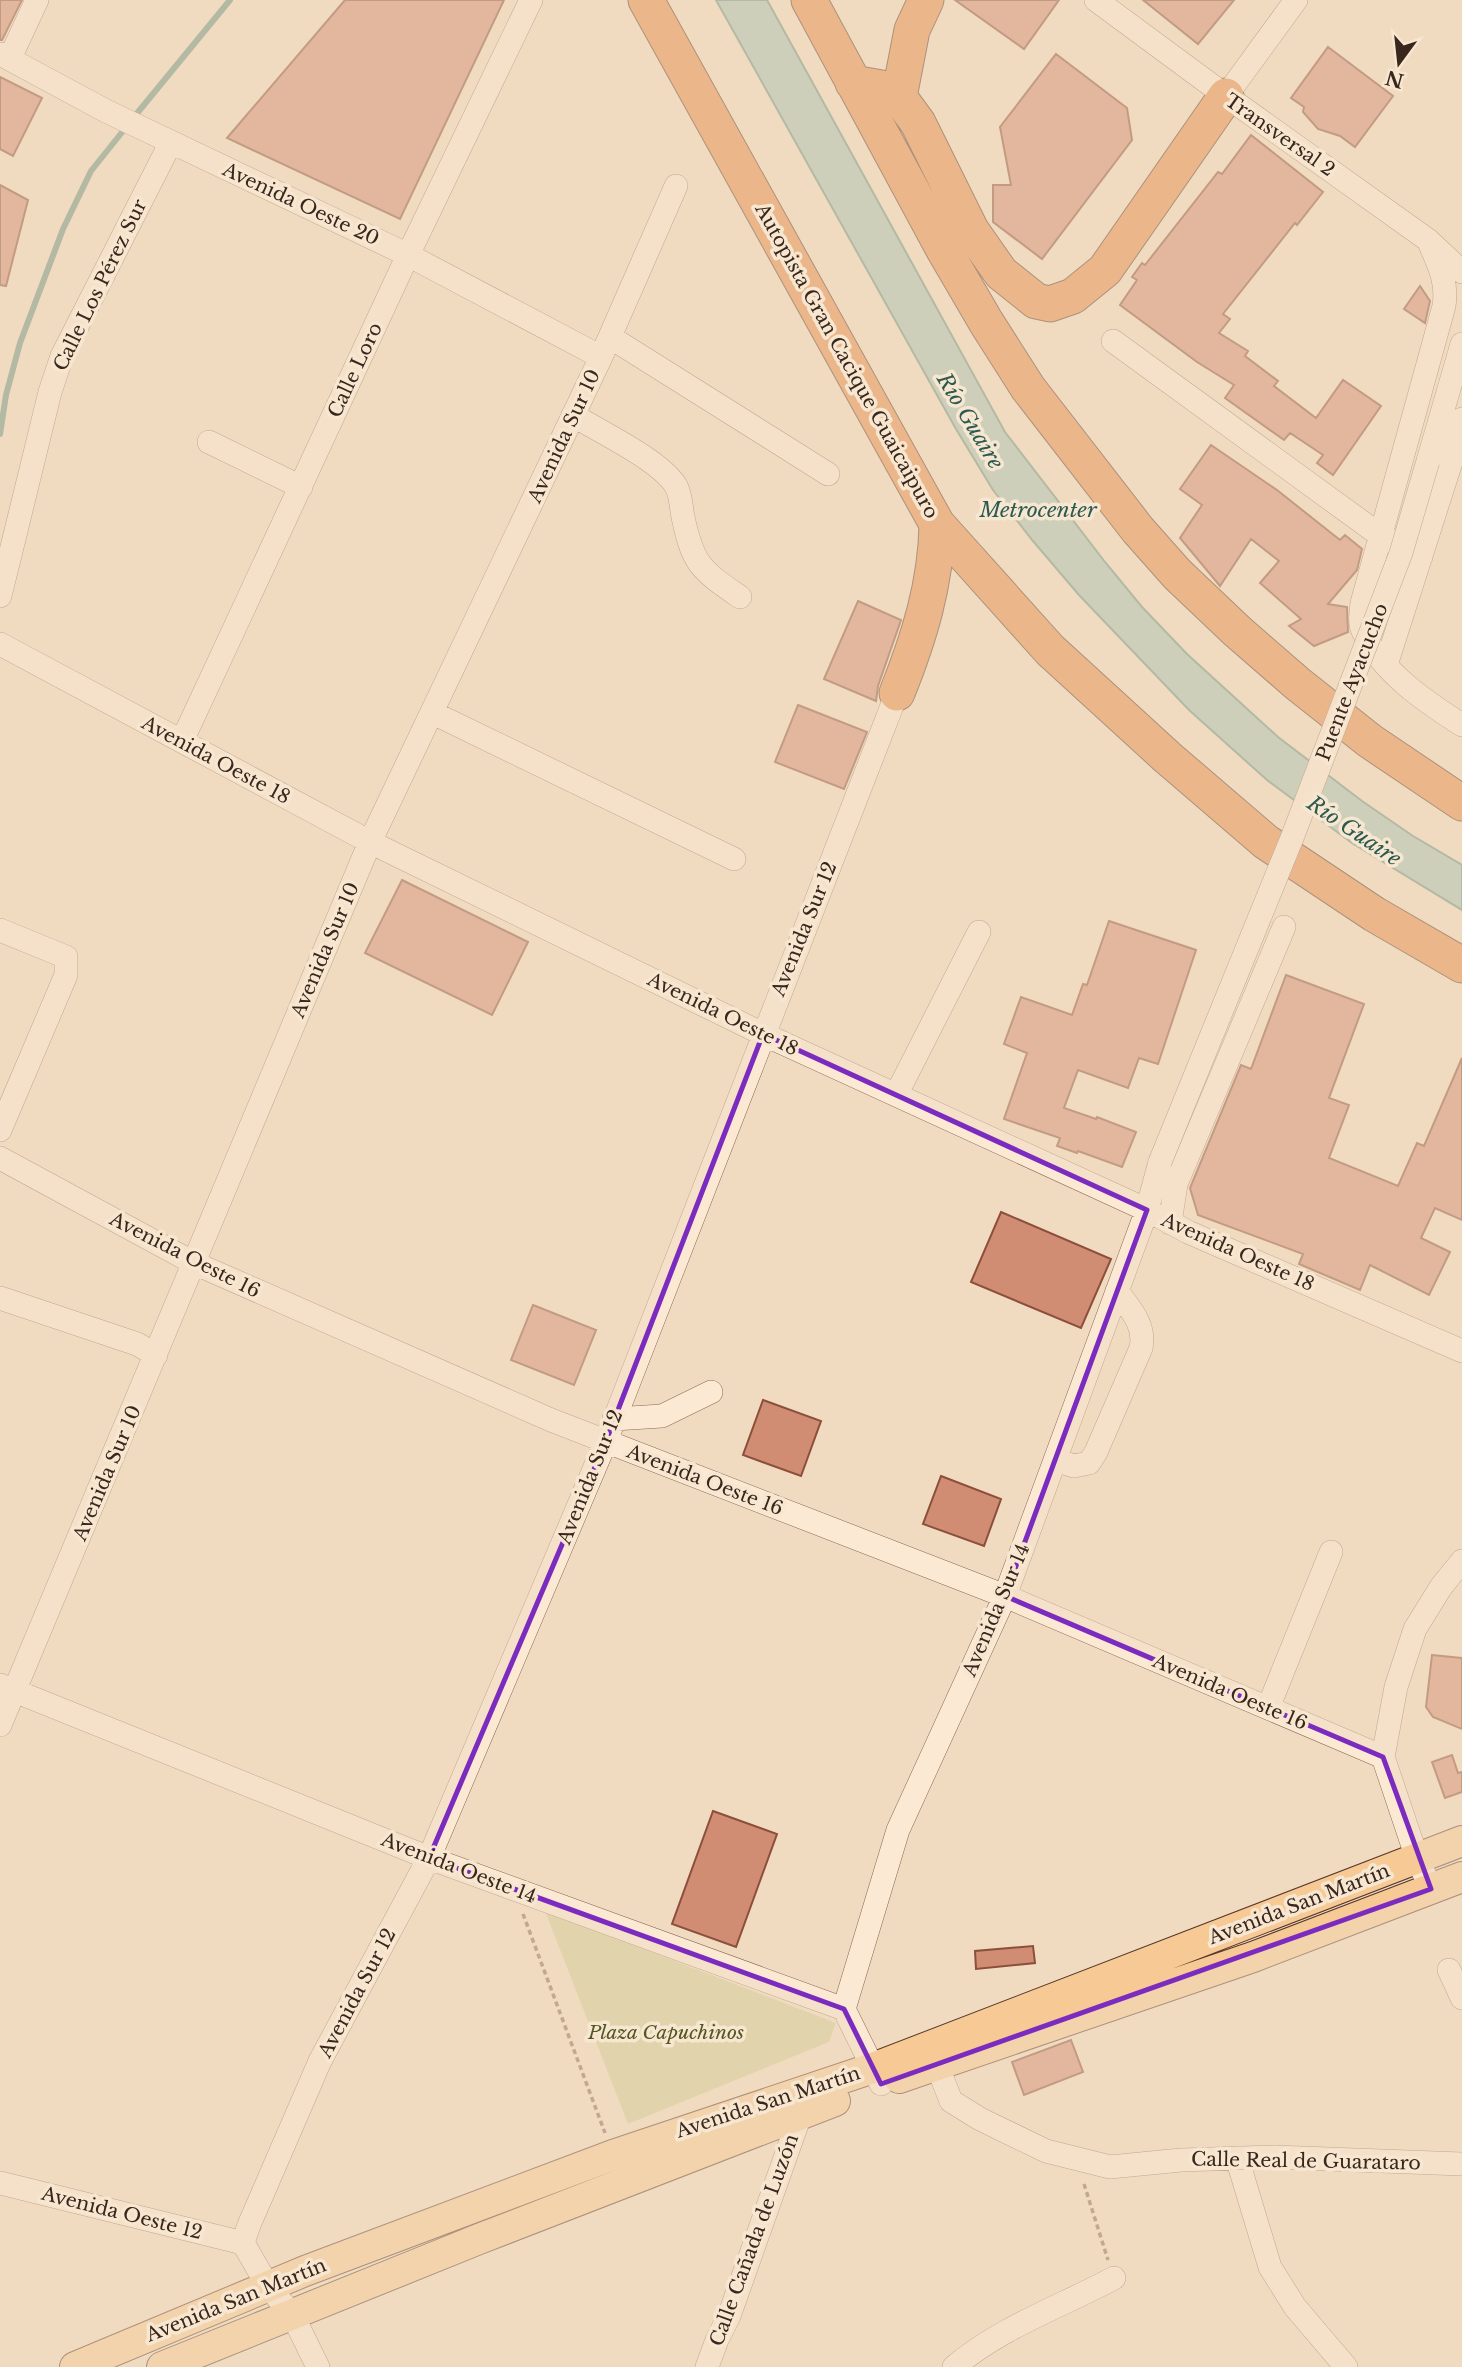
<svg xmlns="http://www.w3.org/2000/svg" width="1462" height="2367" viewBox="0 0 1462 2367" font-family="'Libre Baskerville',serif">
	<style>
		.green { fill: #cfcd94 }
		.water { fill: #a3c2b4; stroke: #6a9181; stroke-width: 2 }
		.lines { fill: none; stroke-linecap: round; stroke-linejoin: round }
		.stream { stroke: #6a9181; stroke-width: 6 }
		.building { fill: #d18c74; stroke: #8b4f3b; stroke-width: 2 }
		.minor-casing { stroke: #8b6a57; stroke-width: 24 }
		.major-casing { stroke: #58392c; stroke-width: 32 }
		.highway-casing { stroke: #58392c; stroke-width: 37 }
		.path { stroke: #8b6a57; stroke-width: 3.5; stroke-dasharray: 5 3.5; stroke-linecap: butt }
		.minor { stroke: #fbe9d4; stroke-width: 23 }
		.major { stroke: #f6c995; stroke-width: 30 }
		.highway { stroke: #e58a4b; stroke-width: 35 }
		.minor-bridge-casing { stroke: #8b6a57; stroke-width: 24; stroke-linecap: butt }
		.minor-bridge { stroke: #fbe9d4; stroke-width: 23 }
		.marked { fill: none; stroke: #7b2cbf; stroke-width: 5; stroke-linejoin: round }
		.labels { text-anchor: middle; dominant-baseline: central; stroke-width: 7; stroke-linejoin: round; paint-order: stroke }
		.street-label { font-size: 19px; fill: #39261c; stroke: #f7e6d0 }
		.park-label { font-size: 19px; font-style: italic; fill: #525722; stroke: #f7e6d0 }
		.water-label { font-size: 21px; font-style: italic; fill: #2b5a50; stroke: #f7e6d0 }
	</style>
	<rect width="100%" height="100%" fill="#f0dbc0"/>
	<path class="green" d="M545 1911 836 2023 829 2042 628 2124Z"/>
	<path class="water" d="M716 0H767L1005 432 1105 562 1142 607 1187 654 1278 737 1362 801 1413 836 1462 865V910L1352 843 1267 780 1189 710 1079 595 1033 541 993 490 956 429Z"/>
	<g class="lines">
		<path class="stream" d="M134 117 230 0
			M0 434 6 395 20 343 63 229 91 171 127 126"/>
	</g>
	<path class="building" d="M0 0H22L2 40H0Z
		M345 0H504L400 219 227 138Z
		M955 0H1059L1024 49Z
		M1143 0H1234L1198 44Z
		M1328 47 1393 96 1355 147 1340 136 1318 129 1303 112 1304 107 1291 98Z
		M1056 54 1127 108 1132 140 1042 259 993 222V185H1011L1000 127Z
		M0 77 42 98 13 156 0 149Z
		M1251 135 1323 192 1297 225 1295 223 1223 314 1230 319 1219 333 1248 351 1245 356 1278 381 1274 386 1316 418 1343 380 1381 406 1333 475 1317 463 1323 455 1290 433 1284 440 1225 398 1234 385 1197 362 1120 305 1137 280 1132 277 1142 263 1145 265 1218 172 1222 174Z
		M0 185 28 200 6 286 0 285Z
		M1420 286 1430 301 1425 323 1404 309Z
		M1211 445 1277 490 1340 540 1345 535 1362 549 1357 570 1328 604 1347 607 1348 632 1314 646 1289 626 1301 619 1260 583 1279 561 1251 539 1220 586 1180 538 1202 505 1180 489Z
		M858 601 901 620 878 686 876 701 824 679Z
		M798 705 867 732 844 789 775 762Z
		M402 880 528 942 492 1015 365 953Z
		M1109 921 1196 950 1158 1064 1139 1058 1128 1088 1078 1070 1064 1108 1096 1119 1097 1117 1136 1132 1122 1167 1078 1151 1077 1153 1057 1146 1060 1138 1004 1119 1027 1053 1004 1044 1021 997 1072 1015 1083 984 1087 985Z
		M1286 975 1364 1004 1329 1098 1349 1105 1329 1158 1398 1186 1417 1143 1424 1146 1462 1058V1220L1435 1208 1421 1238 1450 1252 1429 1295 1370 1265 1360 1290 1299 1264 1303 1254 1198 1215 1190 1188 1241 1065 1251 1069Z
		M1001 1212 1111 1259 1081 1328 971 1282Z
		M533 1305 596 1330 574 1385 511 1360Z
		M763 1400 821 1421 801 1476 743 1455Z
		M941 1476 1001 1499 984 1546 923 1524Z
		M1432 1655 1462 1658V1729L1433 1717 1426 1707Z
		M1452 1755 1458 1773 1462 1772V1792L1445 1798 1432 1762Z
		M713 1811 777 1834 736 1947 672 1924Z
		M1033 1946 1035 1963 976 1969 975 1951Z
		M1071 2040 1083 2072 1024 2095 1012 2062Z"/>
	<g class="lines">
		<defs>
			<path id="minor" d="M1096 0 1226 96 1428 240 1462 272
				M0 54 106 111 408 255 601 357
				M10 58 37 0
				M1226 96 1296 0
				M1428 240C1438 263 1448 281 1444 306L1362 603C1361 612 1359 623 1363 631 1381 672 1426 702 1462 725
				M610 337 828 474
				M1113 341 1381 536 1421 557
				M573 415C600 432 660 460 676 486 681 494 681 508 683 517 693 565 701 570 740 597
				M209 442 301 487
				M1428 461 1462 344
				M0 596 50 392 62 356 171 142
				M0 644 370 842 763 1034 1147 1210 1188 1232 1462 1351
				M1386 665 1451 462 1462 419
				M433 713 734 859
				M182 741 408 255 531 0
				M0 930 66 957V975L0 1130
				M896 1095 979 932
				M0 1158 194 1263 551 1420 1005 1596 1383 1757
				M1170 1223 1176 1184 1284 927
				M0 1298 137 1344 156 1355
				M614 1419 662 1416 711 1392
				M1055 1460 1074 1466 1089 1463 1096 1452 1141 1348C1146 1325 1130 1309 1117 1291
				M0 1685 429 1858 844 2009 881 2084
				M1268 1708 1331 1552
				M0 1725 370 842 601 357 676 186
				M1431 1889 1417 1858 1383 1757 1396 1687 1415 1629 1441 1587 1462 1561
				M1449 1970 1462 1998
				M844 2009 898 1830 1005 1596 1147 1210 1160 1162
				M937 2065 951 2101 980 2119 1046 2151 1110 2167 1181 2160 1275 2157 1462 2164
				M1237 2158 1270 2267 1295 2307 1346 2367
				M0 2183 243 2243
				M243 2243 249 2225 320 2061 429 1858 606 1441 897 693
				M243 2243 269 2288 292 2314 318 2367
				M707 2367 717 2340 729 2316 801 2113
				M954 2367C1001 2327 1060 2307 1114 2278"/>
			<path id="major" d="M899 2078 1253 1957 1462 1877
				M75 2367 305 2271 613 2155 873 2068 1462 1841
				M162 2367 479 2239 835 2101"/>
			<path id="highway" d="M646 0 937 524 1050 650 1167 757 1266 842 1374 914 1462 965
				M809 0 944 250 986 322 1028 388 1138 530 1177 574 1237 631 1298 684 1370 741 1462 803
				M853 83 887 89 899 97 918 123 971 230 1001 273 1036 301 1050 304 1073 296 1105 270 1226 96
				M899 97 912 30 926 0
				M897 693C919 638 936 584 937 524"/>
		</defs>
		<use href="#minor" class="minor-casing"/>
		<use href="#major" class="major-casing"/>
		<use href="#highway" class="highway-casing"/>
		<path class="path" d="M523 1914 605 2133
			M1084 2184 1108 2260"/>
		<use href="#minor" class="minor"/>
		<use href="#major" class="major"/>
		<use href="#highway" class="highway"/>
		<defs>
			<path id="minor-bridge" d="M1160 1162 1292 838 1401 553 1428 461"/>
		</defs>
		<use href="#minor-bridge" class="minor-bridge-casing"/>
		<use href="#minor-bridge" class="minor-bridge"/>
	</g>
	<path d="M0 0H1462V2367H0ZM763 1034 1147 1210 1005 1596 1383 1757 1431 1889 881 2084 844 2009 429 1858 606 1441Z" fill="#f0dbc0" fill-opacity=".55" fill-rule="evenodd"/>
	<path class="marked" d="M763 1034 1147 1210 1005 1596 1383 1757 1431 1889 881 2084 844 2009 429 1858 606 1441Z"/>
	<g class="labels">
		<g class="street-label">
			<text transform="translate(1280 135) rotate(35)">Transversal 2</text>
			<text transform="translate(301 204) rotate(25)">Avenida Oeste 20</text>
			<text transform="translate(100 285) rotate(-64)">Calle Los Pérez Sur</text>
			<text transform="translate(847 361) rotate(61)">Autopista Gran Cacique Guaicaipuro</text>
			<text transform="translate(355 370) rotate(-65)">Calle Loro</text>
			<text transform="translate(564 436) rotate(-65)">Avenida Sur 10</text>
			<text transform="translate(1352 682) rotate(-69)">Puente Ayacucho</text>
			<text transform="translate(216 760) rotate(28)">Avenida Oeste 18</text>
			<text transform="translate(804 929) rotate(-68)">Avenida Sur 12</text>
			<text transform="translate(325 950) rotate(-67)">Avenida Sur 10</text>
			<text transform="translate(723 1014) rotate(26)">Avenida Oeste 18</text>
			<text transform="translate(1238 1252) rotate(24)">Avenida Oeste 18</text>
			<text transform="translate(185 1255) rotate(27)">Avenida Oeste 16</text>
			<text transform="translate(107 1473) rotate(-67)">Avenida Sur 10</text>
			<text transform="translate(590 1477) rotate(-68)">Avenida Sur 12</text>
			<text transform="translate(705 1480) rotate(21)">Avenida Oeste 16</text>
			<text transform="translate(996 1610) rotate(-67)">Avenida Sur 14</text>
			<text transform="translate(1230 1692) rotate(23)">Avenida Oeste 16</text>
			<text transform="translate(459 1868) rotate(21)">Avenida Oeste 14</text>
			<text transform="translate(1299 1904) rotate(-21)">Avenida San Martín</text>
			<text transform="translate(357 1993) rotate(-62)">Avenida Sur 12</text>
			<text transform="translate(768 2102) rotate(-18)">Avenida San Martín</text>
			<text transform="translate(1306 2161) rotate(1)">Calle Real de Guarataro</text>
			<text transform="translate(122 2213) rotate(14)">Avenida Oeste 12</text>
			<text transform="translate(754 2240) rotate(-70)">Calle Cañada de Luzón</text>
			<text transform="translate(236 2300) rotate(-22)">Avenida San Martín</text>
		</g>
		<g class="park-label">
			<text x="666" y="2032">Plaza Capuchinos</text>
		</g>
		<g class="water-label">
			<text transform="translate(970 421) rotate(59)">Río Guaire</text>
			<text x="1038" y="510">Metrocenter</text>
			<text transform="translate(1354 831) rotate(34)">Río Guaire</text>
		</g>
	</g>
	<g transform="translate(1399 63) rotate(195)" stroke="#f7e6d0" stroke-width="5" paint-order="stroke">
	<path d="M0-5L12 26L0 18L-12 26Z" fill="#39261c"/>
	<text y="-10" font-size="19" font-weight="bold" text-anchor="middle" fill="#39261c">N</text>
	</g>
</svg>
